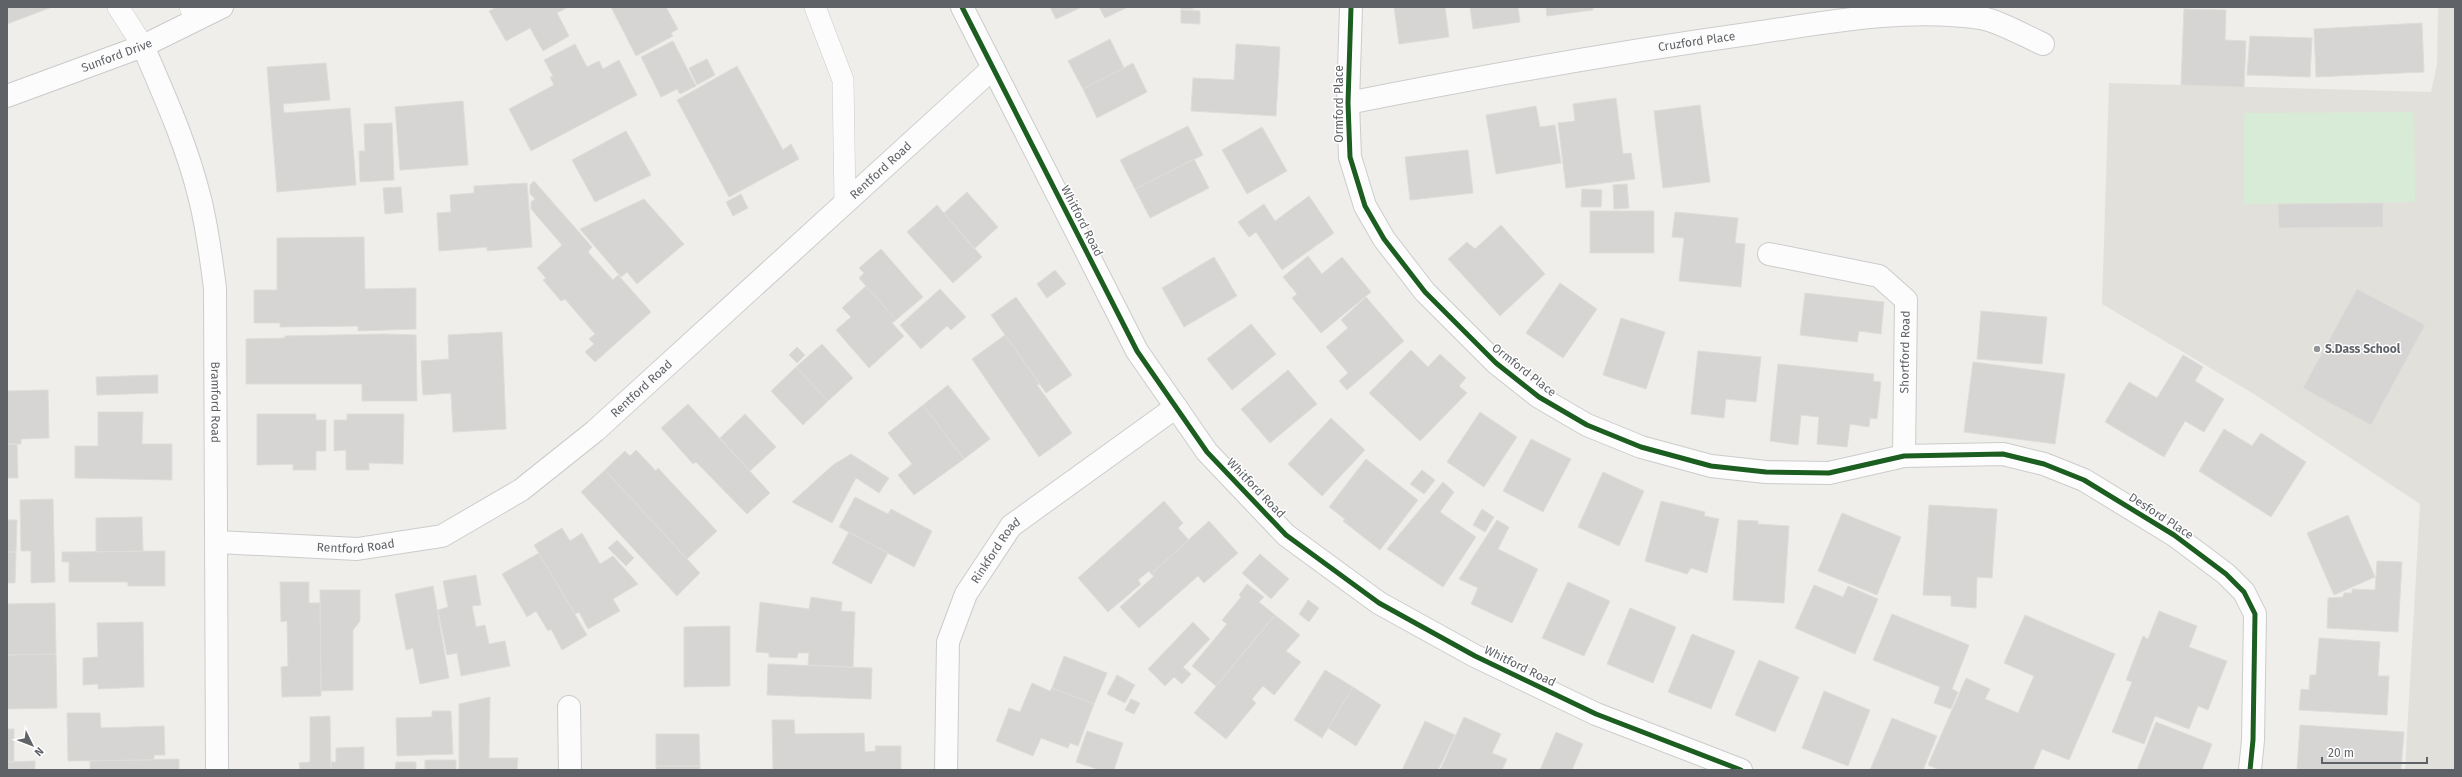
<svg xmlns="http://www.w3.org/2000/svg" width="2462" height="777" viewBox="0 0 2462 777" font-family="'Fira Sans',sans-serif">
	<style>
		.education { fill: #e2e0da }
		.green { fill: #d8ebd6 }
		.building { fill: #d6d5d3; stroke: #deddd9 }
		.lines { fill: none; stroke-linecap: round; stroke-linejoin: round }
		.lane-casing { stroke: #cbcccc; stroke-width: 22 }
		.street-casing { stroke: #cbcccc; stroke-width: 24 }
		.secondary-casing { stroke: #cacacb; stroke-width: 24 }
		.lane { stroke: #fdfcfc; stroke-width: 21 }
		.street { stroke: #fdfcfc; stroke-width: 22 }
		.secondary { stroke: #fdfcfc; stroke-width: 22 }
		.cycleway-casing { stroke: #fff; stroke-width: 8 }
		.cycleway { stroke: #1b5e20; stroke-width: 5 }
		.poi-dot { fill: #919496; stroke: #fff; stroke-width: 1.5 }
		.labels { text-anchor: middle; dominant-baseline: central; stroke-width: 3; stroke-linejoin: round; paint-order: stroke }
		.street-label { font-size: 12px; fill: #5f6368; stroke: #fff }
		.poi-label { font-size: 12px; font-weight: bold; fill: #5f6368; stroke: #fff; text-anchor: start }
	</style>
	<rect width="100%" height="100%" fill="#efeeea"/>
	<path class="education" d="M2438 7H2455V770H2405L2420 504 2254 394 2102 304 2109 83 2431 92 2437 65Z"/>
	<path class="green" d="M2414 112 2415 202 2244 204V113Z"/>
	<path class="building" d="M7 7H52L7 24Z
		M497 7H568L557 13 569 36 543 51 530 28 506 41 489 11Z
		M611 7H666L678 29 671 33 673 36 636 56Z
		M1050 7H1082L1056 19Z
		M1099 7H1128L1105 18Z
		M1181 7H1193V9H1181Z
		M1394 7H1445L1449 37 1399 44Z
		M1470 7H1518L1520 22 1473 29Z
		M1546 7H1593V10L1547 16Z
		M2184 9 2226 10 2225 40 2246 41 2244 87 2181 85Z
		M1181 10 1200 11V24L1181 23Z
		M2422 23 2424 72 2316 77 2314 29Z
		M2250 36 2312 38 2310 77 2247 75Z
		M1110 39 1124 68 1083 89 1068 61Z
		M673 41 696 86 680 94 677 89 661 97 641 57Z
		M575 44 587 67 599 61 603 69 619 60 637 95 531 151 509 109 554 85 550 77 553 76 544 60Z
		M1236 44 1280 47 1276 116 1191 111 1193 78 1234 80Z
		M707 59 715 75 697 85 689 68Z
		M326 63 330 100 283 104 284 113 350 108 356 185 277 192 267 67Z
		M1133 63 1147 92 1097 118 1083 89Z
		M737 66 783 150 791 144 799 159 729 197 677 100Z
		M1616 98 1623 154 1631 153 1635 179 1566 188 1558 123 1575 121 1573 104Z
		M463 101 468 165 400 170 395 107Z
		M1700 105 1710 182 1663 188 1654 111Z
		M1536 106 1540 127 1555 125 1561 163 1496 174 1486 115Z
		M392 123 394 180 360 182 359 151H365L364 124Z
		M1188 126 1203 155 1135 189 1120 160Z
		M1262 127 1287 171 1247 194 1222 150Z
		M626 131 651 175 595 202 572 160Z
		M1468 150 1473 193 1410 200 1405 157Z
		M1194 159 1209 188 1150 218 1135 189Z
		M534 181 592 247 588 252 613 280 618 275 651 312 595 362 585 352 594 344 589 339 595 334 565 299 561 301 543 280 546 278 537 268 562 245 531 209V202L535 199 530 194V185Z
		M527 183 532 247 487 251V247L439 251 437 213 451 212 450 195 474 193V186Z
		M1627 184 1629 208 1614 209 1613 185Z
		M401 187 403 212 385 214 383 188Z
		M1582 189 1602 190 1601 207H1581Z
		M967 192 998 227 974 249 944 213Z
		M741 194 748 208 733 216 726 202Z
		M1309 196 1334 233 1282 270 1256 232 1249 237 1238 222 1264 204 1275 221Z
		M644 199 684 244 637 284 627 272 621 277 580 229Z
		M2383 203V227L2279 228 2278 204Z
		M937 205 982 257 953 283 907 232Z
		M1590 211H1654V253H1590Z
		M1675 212 1738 218 1735 243 1745 244 1741 287 1679 281 1684 238 1672 237Z
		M1501 225 1545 274 1500 316 1448 259 1467 242 1475 249Z
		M364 237 365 289 416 288V329L358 331V326L280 327V323H254V290H277V238Z
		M881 249 923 297 896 320 859 278 864 273 859 268Z
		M1308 256 1322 274 1342 257 1371 292 1321 333 1292 298 1297 294 1283 277Z
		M1214 257 1237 296 1184 327 1162 288Z
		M1055 270 1066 284 1047 298 1037 284Z
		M1560 283 1597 309 1563 358 1526 333Z
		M866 286 896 320 892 323 904 336 869 368 836 330 851 317 842 308Z
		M940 289 966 317 951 330 947 326 921 349 900 325Z
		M2357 289 2425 325 2371 425 2303 388Z
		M1805 293 1884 302 1881 334 1859 331 1857 342 1800 335Z
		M1016 297 1072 375 1046 393 991 315Z
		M1366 297 1404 341 1347 390 1339 381 1348 373 1326 347 1348 328 1341 320Z
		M1981 311 2047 317 2042 364 1977 359Z
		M1621 318 1665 332 1646 389 1603 375Z
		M1251 324 1276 354 1232 390 1207 359Z
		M502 332 506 429 453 432 451 393 423 395 421 361 449 359 448 335Z
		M384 334 416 335 417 401H362V384H246V339L285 338V336Z
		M1005 335 1040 384 1037 385 1072 433 1039 457 972 359Z
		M822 344 853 378 828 401 796 367Z
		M797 347 805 355 797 363 789 355Z
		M1411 350 1428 367 1440 354 1466 378 1459 386 1467 393 1420 441 1369 393Z
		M1698 351 1761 357 1756 402 1726 399 1724 418 1691 414Z
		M2183 355 2203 367 2195 381 2224 399 2204 432 2185 421 2164 457 2105 422 2129 382 2157 398Z
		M1973 362 2065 374 2055 444 1964 432Z
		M1778 364 1874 374 1873 381 1881 382 1877 419 1870 418 1869 427 1850 424 1847 447 1817 444 1819 417 1801 415 1798 445 1770 441Z
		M796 367 828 401 803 425 771 391Z
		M1288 370 1317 404 1270 443 1241 409Z
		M158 375V393L97 395 96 377Z
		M948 385 990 439 964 459 923 405Z
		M48 390 49 438 21 439V444H7V391Z
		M688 404 770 493 747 514 696 462 693 464 661 428Z
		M923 405 964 459 914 495 898 475 912 464 888 433Z
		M98 412H143L142 444H172V480L75 478V446H98Z
		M1480 412 1517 437 1484 487 1447 462Z
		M257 414H316V420H326V451H316V470H293V464L257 465Z
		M347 414H404L403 464 369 463V470H346V450L334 451V420H347Z
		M745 414 776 447 750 471 720 438Z
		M1331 418 1365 450 1322 496 1288 464Z
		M2224 429 2252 446 2261 433 2306 462 2271 517 2199 471Z
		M1531 439 1571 459 1543 512 1503 491Z
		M7 444H17L18 478H7Z
		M636 450 656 471 658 468 717 531 687 559 605 470 625 451 630 456Z
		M851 454 889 478 879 493 856 478 832 523 792 502 833 465Z
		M1366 459 1418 500 1380 550 1343 521 1345 519 1329 507Z
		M605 470 700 573 677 596 581 492Z
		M1422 470 1435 480 1424 494 1410 484Z
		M1603 472 1644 491 1619 546 1578 527Z
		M1443 482 1454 492 1440 512 1476 537 1443 587 1387 549Z
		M855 497 888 514 891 509 932 531 914 567 839 527Z
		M53 499 55 582 31 583V551H21L20 500Z
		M1164 501 1183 523 1178 528 1189 540 1151 574 1149 571 1138 580 1141 584 1108 612 1078 578Z
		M1661 501 1705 512 1704 516 1719 519 1707 573 1691 568 1687 574 1645 561Z
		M1929 505 1997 509 1992 578 1977 577 1976 608 1951 606V596L1923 595Z
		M1482 509 1494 517 1485 532 1473 525Z
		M1842 513 1901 537 1877 595 1818 571Z
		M2348 515 2375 577 2334 595 2307 533Z
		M142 517 143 551 96 552V518Z
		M7 520H17L16 552H7Z
		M1497 520 1509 527 1498 549 1538 569 1512 623 1471 604 1478 588 1459 579Z
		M1738 520 1758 521V524L1789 526 1784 603 1733 600Z
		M1209 521 1238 553 1204 583 1198 576 1139 628 1120 607 1154 576 1151 574Z
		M562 528 570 541 582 533 600 564 613 556 638 584 613 599 620 611 588 629 579 612 575 614 534 545Z
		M849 532 888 553 871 584 832 563Z
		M617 540 634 558 626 566 608 548Z
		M165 551V586H128V582H69V562H62V552Z
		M7 552H16L15 583H7Z
		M539 553 587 635 562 650 551 629 548 631 536 611 527 617 502 574Z
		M1260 554 1289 579 1271 599 1242 573Z
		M2377 561 2402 562 2398 632 2327 628 2328 598 2343 597 2344 593H2352V589L2375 590Z
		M476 575 481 605 472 606 476 627 485 625 489 644 505 641 510 666 461 676 457 653 447 655 438 610 448 607 443 581Z
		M280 582H309V603H320L321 696 282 697 281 667 288 666 287 621 281 622Z
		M1568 582 1610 601 1584 656 1542 638Z
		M1247 584 1264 597 1259 602 1275 615 1216 686 1192 666 1227 624 1222 620 1241 597 1239 595Z
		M1814 585 1843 597 1848 586 1878 599 1855 654 1795 628Z
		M433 586 449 678 420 684 413 648 406 650 395 594Z
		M320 590H360V621L353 630V690L321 691Z
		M811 597 842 602 841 611 855 612 853 667 808 665 809 653H798L797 658 769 657V653L756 652 760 602 809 609Z
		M1308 600 1319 608 1309 622 1299 614Z
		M55 603 56 654 7 655V604Z
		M1630 608 1676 627 1653 683 1607 664Z
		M2159 611 2197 626 2189 647 2227 661 2208 710 2198 706 2189 729 2155 716 2144 744 2112 732 2132 682 2126 680 2143 636 2148 639Z
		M1892 614 1969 645 1952 689 1958 692 1951 709 1934 703 1940 687 1873 660Z
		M1275 615 1300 635 1286 651 1301 662 1274 695 1263 686 1252 699 1256 703 1226 739 1194 713Z
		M2025 615 2115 654 2069 760 2042 749 2033 770H1940L1928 765 1966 678 1990 689 1985 699 2018 713 2034 676 2004 663Z
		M143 622 144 687 98 689V684L83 685V658L98 657 97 623Z
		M1193 622 1210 639 1183 667 1191 674 1182 684 1174 677 1165 686 1148 669Z
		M730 626V686L684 687V627Z
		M1692 634 1735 651 1711 709 1668 692Z
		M2319 638 2380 642 2378 676H2389L2387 715 2299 710 2301 689 2309 690 2310 675H2316Z
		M56 654 57 708 7 709V655Z
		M1064 656 1107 673 1094 704 1052 688Z
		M1759 660 1799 677 1775 732 1735 715Z
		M768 664 872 668 871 699 767 695Z
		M1325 670 1353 687 1322 738 1294 720Z
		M1117 675 1135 685 1125 703 1107 694Z
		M1032 683 1050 691 1052 688 1094 704 1078 746 1070 743 1068 748 1041 738 1033 756 996 741 1009 708 1020 712Z
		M1353 687 1381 705 1356 746 1328 728Z
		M1824 691 1870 710 1848 766 1802 748Z
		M490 697 489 758H518L517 770H459V704Z
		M1131 699 1140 703 1134 714 1125 710Z
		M432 711H451L453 754 397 756 396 718 432 717Z
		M67 713H100L101 728 164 726 165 755H154V760L68 761Z
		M330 716 331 770H300L299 763 310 762V717Z
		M1464 717 1501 734 1492 753 1507 759 1502 770H1440Z
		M1892 718 1937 736 1923 770H1870Z
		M772 720H794L795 734 864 733 865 752 876 751 875 746H901V770H773Z
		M1425 721 1455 735 1438 770H1402Z
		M2156 722 2212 744 2202 770H2137Z
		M2300 725 2404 732 2401 770H2297Z
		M7 729H14V762H7Z
		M1087 731 1123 743 1114 770H1100L1076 762Z
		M1556 732 1583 744 1572 770H1540Z
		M656 734H699L700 766H656Z
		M364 747V770H331V762H336V748Z
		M179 759V770H90V761Z
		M425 760H456V770H425Z
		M35 761V770H7V762Z
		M396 762H416V770H395Z
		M656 766H700V770H656Z"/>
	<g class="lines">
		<defs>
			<path id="lane" d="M118 7 143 46
				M190 7 196 20
				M815 7 843 80 845 203"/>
			<g id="street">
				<path d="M962 7 1137 351 1207 452 1286 535 1379 603 1475 656 1596 714 1741 770"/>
				<path d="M1351 7 1348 103 1350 157 1365 206 1384 239 1425 292 1496 363 1539 397 1587 425 1641 447 1711 466 1766 472 1829 473 1904 456 2003 454 2044 464 2084 480 2174 535 2226 574 2244 592 2255 614 2253 740 2250 770"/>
				<path id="s1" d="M143 46C164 95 186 143 199 195 207 225 211 257 215 288L217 770"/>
				<path id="s2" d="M1348 103C1483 76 1618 52 1755 33 1829 22 1905 7 1981 18 1999 21 2025 36 2043 44"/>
				<path d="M1769 254 1879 276 1906 300 1904 456"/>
				<path id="s3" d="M218 542 357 549 442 536 521 490 595 431 993 68"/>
				<path d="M569 707 570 770"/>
				<path id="s4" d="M946 770 948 642 966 594 1011 526 1176 407"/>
			</g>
			<g id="secondary">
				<path id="s5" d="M7 96 143 46 222 7"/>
			</g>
		</defs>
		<use href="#lane" class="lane-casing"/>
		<use href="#street" class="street-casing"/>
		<use href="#secondary" class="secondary-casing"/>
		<use href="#lane" class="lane"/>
		<use href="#street" class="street"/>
		<use href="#secondary" class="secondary"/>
		<defs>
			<path id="cycleway" d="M962 7 1137 351 1207 452 1286 535 1379 603 1475 656 1596 714 1741 770
				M1351 7 1348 103 1350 157 1365 206 1384 239 1425 292 1496 363 1539 397 1587 425 1641 447 1711 466 1766 472 1829 473 1904 456 2003 454 2044 464 2084 480 2174 535 2226 574 2244 592 2255 614 2253 740 2250 770"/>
		</defs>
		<use href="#cycleway" class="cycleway-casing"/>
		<use href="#cycleway" class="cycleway"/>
	</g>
	<circle class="poi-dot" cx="2317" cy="349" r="4"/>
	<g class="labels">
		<g class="street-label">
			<text stroke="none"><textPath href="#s2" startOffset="354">Cruzford Place</textPath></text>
			<text stroke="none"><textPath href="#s5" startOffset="117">Sunford Drive</textPath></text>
			<text transform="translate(1339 104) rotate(-90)">Ormford Place</text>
			<text stroke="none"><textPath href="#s3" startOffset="798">Rentford Road</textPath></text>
			<text transform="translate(1082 221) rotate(63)">Whitford Road</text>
			<text transform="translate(1905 352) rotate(-89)">Shortford Road</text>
			<text transform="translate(1524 370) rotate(38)">Ormford Place</text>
			<text stroke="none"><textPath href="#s3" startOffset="474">Rentford Road</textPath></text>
			<text stroke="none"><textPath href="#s1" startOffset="368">Bramford Road</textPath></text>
			<text transform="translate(1256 488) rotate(46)">Whitford Road</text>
			<text transform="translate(2161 516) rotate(33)">Desford Place</text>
			<text stroke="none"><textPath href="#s3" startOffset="138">Rentford Road</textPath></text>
			<text stroke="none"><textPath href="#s4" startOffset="232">Rinkford Road</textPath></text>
			<text transform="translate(1520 666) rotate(26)">Whitford Road</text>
		</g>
		<g class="poi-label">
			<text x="2325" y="349">S.Dass School</text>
		</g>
	</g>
	<rect width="2462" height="777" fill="none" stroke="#5f6368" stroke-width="16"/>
	<g transform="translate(32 745) rotate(133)" stroke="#ffffff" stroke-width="3" paint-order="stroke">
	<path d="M0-3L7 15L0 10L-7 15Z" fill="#5f6368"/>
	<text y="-6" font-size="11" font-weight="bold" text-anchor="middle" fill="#5f6368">N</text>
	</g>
	<path d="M2322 757v6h105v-6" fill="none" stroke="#5f6368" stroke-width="2"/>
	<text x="2328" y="757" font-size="12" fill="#5f6368" stroke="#ffffff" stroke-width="3" paint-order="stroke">20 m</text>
</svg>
